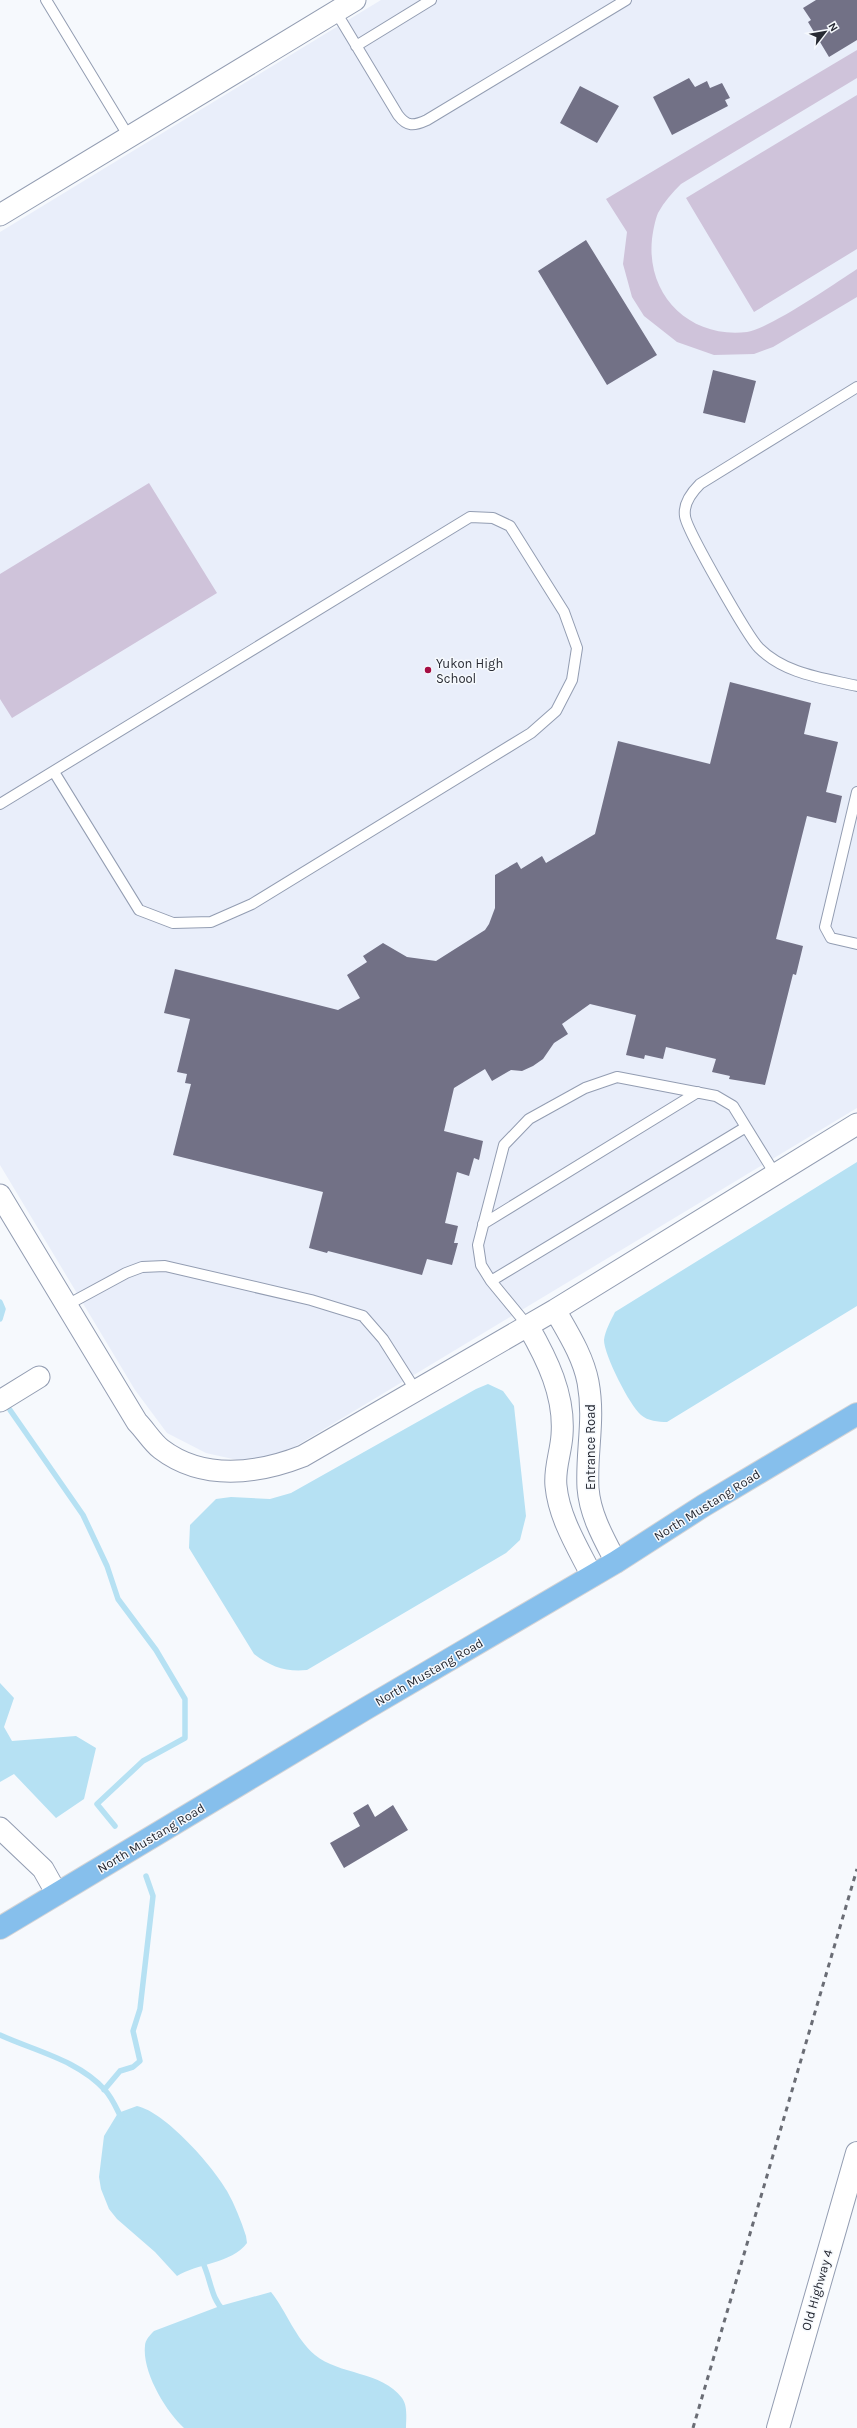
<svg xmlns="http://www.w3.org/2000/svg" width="857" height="2428" viewBox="0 0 857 2428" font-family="Karla,sans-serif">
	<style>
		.built { fill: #e9eefa }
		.green { fill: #cfc3da }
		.water { fill: #b6e1f3 }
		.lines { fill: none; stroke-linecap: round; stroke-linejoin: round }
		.stream { stroke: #b6e1f3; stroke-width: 5.5 }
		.building { fill: #727186 }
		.service-casing { stroke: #939db2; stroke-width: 12 }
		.minor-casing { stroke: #939db2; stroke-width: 23 }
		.secondary-casing { stroke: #939db2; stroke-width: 24 }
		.primary-casing { stroke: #d4d4d6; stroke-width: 24 }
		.service { stroke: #fff; stroke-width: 10 }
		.minor { stroke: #fff; stroke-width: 21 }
		.secondary { stroke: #fff; stroke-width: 22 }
		.primary { stroke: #86bfec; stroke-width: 22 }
		.rail { stroke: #6a6d75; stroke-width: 3; stroke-dasharray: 5 5; stroke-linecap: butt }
		.poi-dot { fill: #a50d43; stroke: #f6f9fd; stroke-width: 1.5 }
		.labels { text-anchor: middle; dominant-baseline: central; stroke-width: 3; stroke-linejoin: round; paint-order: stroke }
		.poi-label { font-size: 13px; fill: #272a33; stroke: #f6f9fd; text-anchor: start }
		.street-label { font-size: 13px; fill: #272a33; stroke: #f6f9fd }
	</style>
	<rect width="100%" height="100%" fill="#f6f9fd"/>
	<path class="built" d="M381 0H857V1108L291 1449 246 1462 206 1453 167 1433 135 1390 0 1165V232Z"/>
	<path class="green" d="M857 50V78L681 184C672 193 664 202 658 213 655 220 653 231 652 239 646 296 691 339 747 332 767 330 836 283 857 269V297L773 347 754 354 714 355 677 342 644 316 632 297 623 264 627 232 606 199Z
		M857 95V249L754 312 686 198Z
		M149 483 217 593 12 718 0 699V574Z"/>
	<path class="water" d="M857 1162V1306L667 1422C658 1422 648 1421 641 1415 630 1406 604 1355 604 1340 605 1331 611 1320 615 1312Z
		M488 1384 503 1391 514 1406 526 1516 520 1540 506 1553 307 1670C286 1672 271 1667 254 1654L189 1548 190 1525 216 1499 231 1497 270 1499 291 1493 476 1389Z
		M0 1683 14 1698 4 1727 12 1741 76 1736 96 1748 84 1799 56 1818 14 1774 0 1782Z
		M137 2106C165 2112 213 2166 227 2191 235 2205 241 2221 246 2236L247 2243C231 2264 198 2263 177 2276L155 2252 117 2219 109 2209 101 2189 99 2177 104 2136 118 2113Z
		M271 2292C287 2312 295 2338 315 2355 339 2375 382 2371 402 2398 408 2406 406 2419 406 2428H184C166 2412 142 2372 145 2346 145 2340 150 2335 154 2331L220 2306Z"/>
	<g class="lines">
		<path class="stream" d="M0 1302 3 1309 0 1319
			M10 1410 83 1515 107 1566 118 1599 156 1650 185 1699V1738L143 1761 97 1804 115 1826
			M0 2035C35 2051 78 2060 105 2090 113 2099 117 2110 122 2119
			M104 2090 120 2071 133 2067 140 2061 133 2031 140 2009 153 1896 146 1876
			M202 2261C211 2278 210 2297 224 2311"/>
	</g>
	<path class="building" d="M816 0H857V40L829 57 808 22 811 20 803 8Z
		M689 78 695 87 707 81 710 88 722 83 730 98 725 100 728 106 672 135 653 97Z
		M580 86 619 106 597 143 560 123Z
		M586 240 657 355 607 385 538 271Z
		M713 370 756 381 745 423 703 413Z
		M730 682 811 703 804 734 838 742 826 792 842 796 836 823 807 816 776 939 803 946 796 975 793 974 765 1085 729 1079 730 1076 712 1072 716 1059 666 1047 663 1059 645 1055 644 1059 626 1055 636 1015 590 1004 562 1024 568 1034 554 1043 543 1059 533 1066 522 1071 511 1070 492 1081 485 1069 454 1088 444 1131 483 1141 479 1160 474 1158 469 1176 457 1172 445 1223 458 1226 454 1243H458L452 1265 427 1259 422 1275 328 1251 327 1253 309 1248 323 1192 173 1155 191 1084 185 1083 187 1074 177 1072 190 1019 164 1013 175 969 338 1010 360 998 347 975 367 962 363 956 383 943 407 957 436 961 485 930 489 924 495 908V875L517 862 521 869 542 856 546 863 595 834 618 741 710 764Z
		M368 1804 375 1817 393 1805 408 1830 344 1868 330 1843 360 1826 353 1813Z"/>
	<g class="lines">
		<defs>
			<path id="service" d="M46 0 129 137
				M336 12 398 115C407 127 414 126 427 120L626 0
				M356 46 431 0
				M857 387 700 484C692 492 683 503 685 516 686 529 748 637 759 648 785 674 823 678 857 686
				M857 792 825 927 831 938 857 944
				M0 804 470 517 493 518 510 526 564 612 577 648 572 680 556 711 531 733 252 904 211 922 173 923 139 910 54 772
				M483 1224 698 1092
				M491 1281 746 1127
				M67 1305 126 1273 142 1267 165 1266 311 1300 363 1316 383 1339 416 1391
				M528 1326 491 1281 481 1265 478 1245 504 1145 529 1119 585 1088 617 1077 716 1096 733 1106 775 1174"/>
			<path id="minor" d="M0 215 355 0
				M0 1195 137 1422C145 1430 152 1442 161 1449 203 1481 257 1474 303 1456L555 1310 857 1124
				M555 1310C568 1333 583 1356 588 1382 595 1420 586 1451 588 1488 590 1515 604 1539 616 1562
				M528 1326C547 1359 565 1395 562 1435 561 1452 554 1469 556 1486 559 1518 578 1548 592 1576
				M0 1401 39 1377
				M0 1828 43 1869 57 1894"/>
			<path id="secondary" d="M778 2428 857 2153"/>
			<path id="primary" d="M0 1928 365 1709 616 1562 703 1506 857 1414"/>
		</defs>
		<use href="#service" class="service-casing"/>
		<use href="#minor" class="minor-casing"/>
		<use href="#secondary" class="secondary-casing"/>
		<use href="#primary" class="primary-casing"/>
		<use href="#service" class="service"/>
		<use href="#minor" class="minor"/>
		<use href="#secondary" class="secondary"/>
		<use href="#primary" class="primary"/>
		<path class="rail" d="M693 2428 857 1869"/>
	</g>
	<circle class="poi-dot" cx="428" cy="670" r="4"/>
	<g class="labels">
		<g class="poi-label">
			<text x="436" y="663">Yukon High<tspan x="436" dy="15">School</tspan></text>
		</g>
		<g class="street-label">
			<text transform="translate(590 1447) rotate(-90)">Entrance Road</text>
			<text transform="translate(707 1505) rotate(-32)">North Mustang Road</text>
			<text transform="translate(429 1672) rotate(-30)">North Mustang Road</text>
			<text transform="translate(151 1838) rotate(-31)">North Mustang Road</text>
			<text transform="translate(817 2290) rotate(-74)">Old Highway 4</text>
		</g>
	</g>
	<g transform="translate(825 32) rotate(59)" stroke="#f6f9fd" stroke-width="3" paint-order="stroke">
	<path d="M0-3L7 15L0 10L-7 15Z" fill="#272a33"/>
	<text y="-6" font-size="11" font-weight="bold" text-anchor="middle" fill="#272a33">N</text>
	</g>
</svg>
